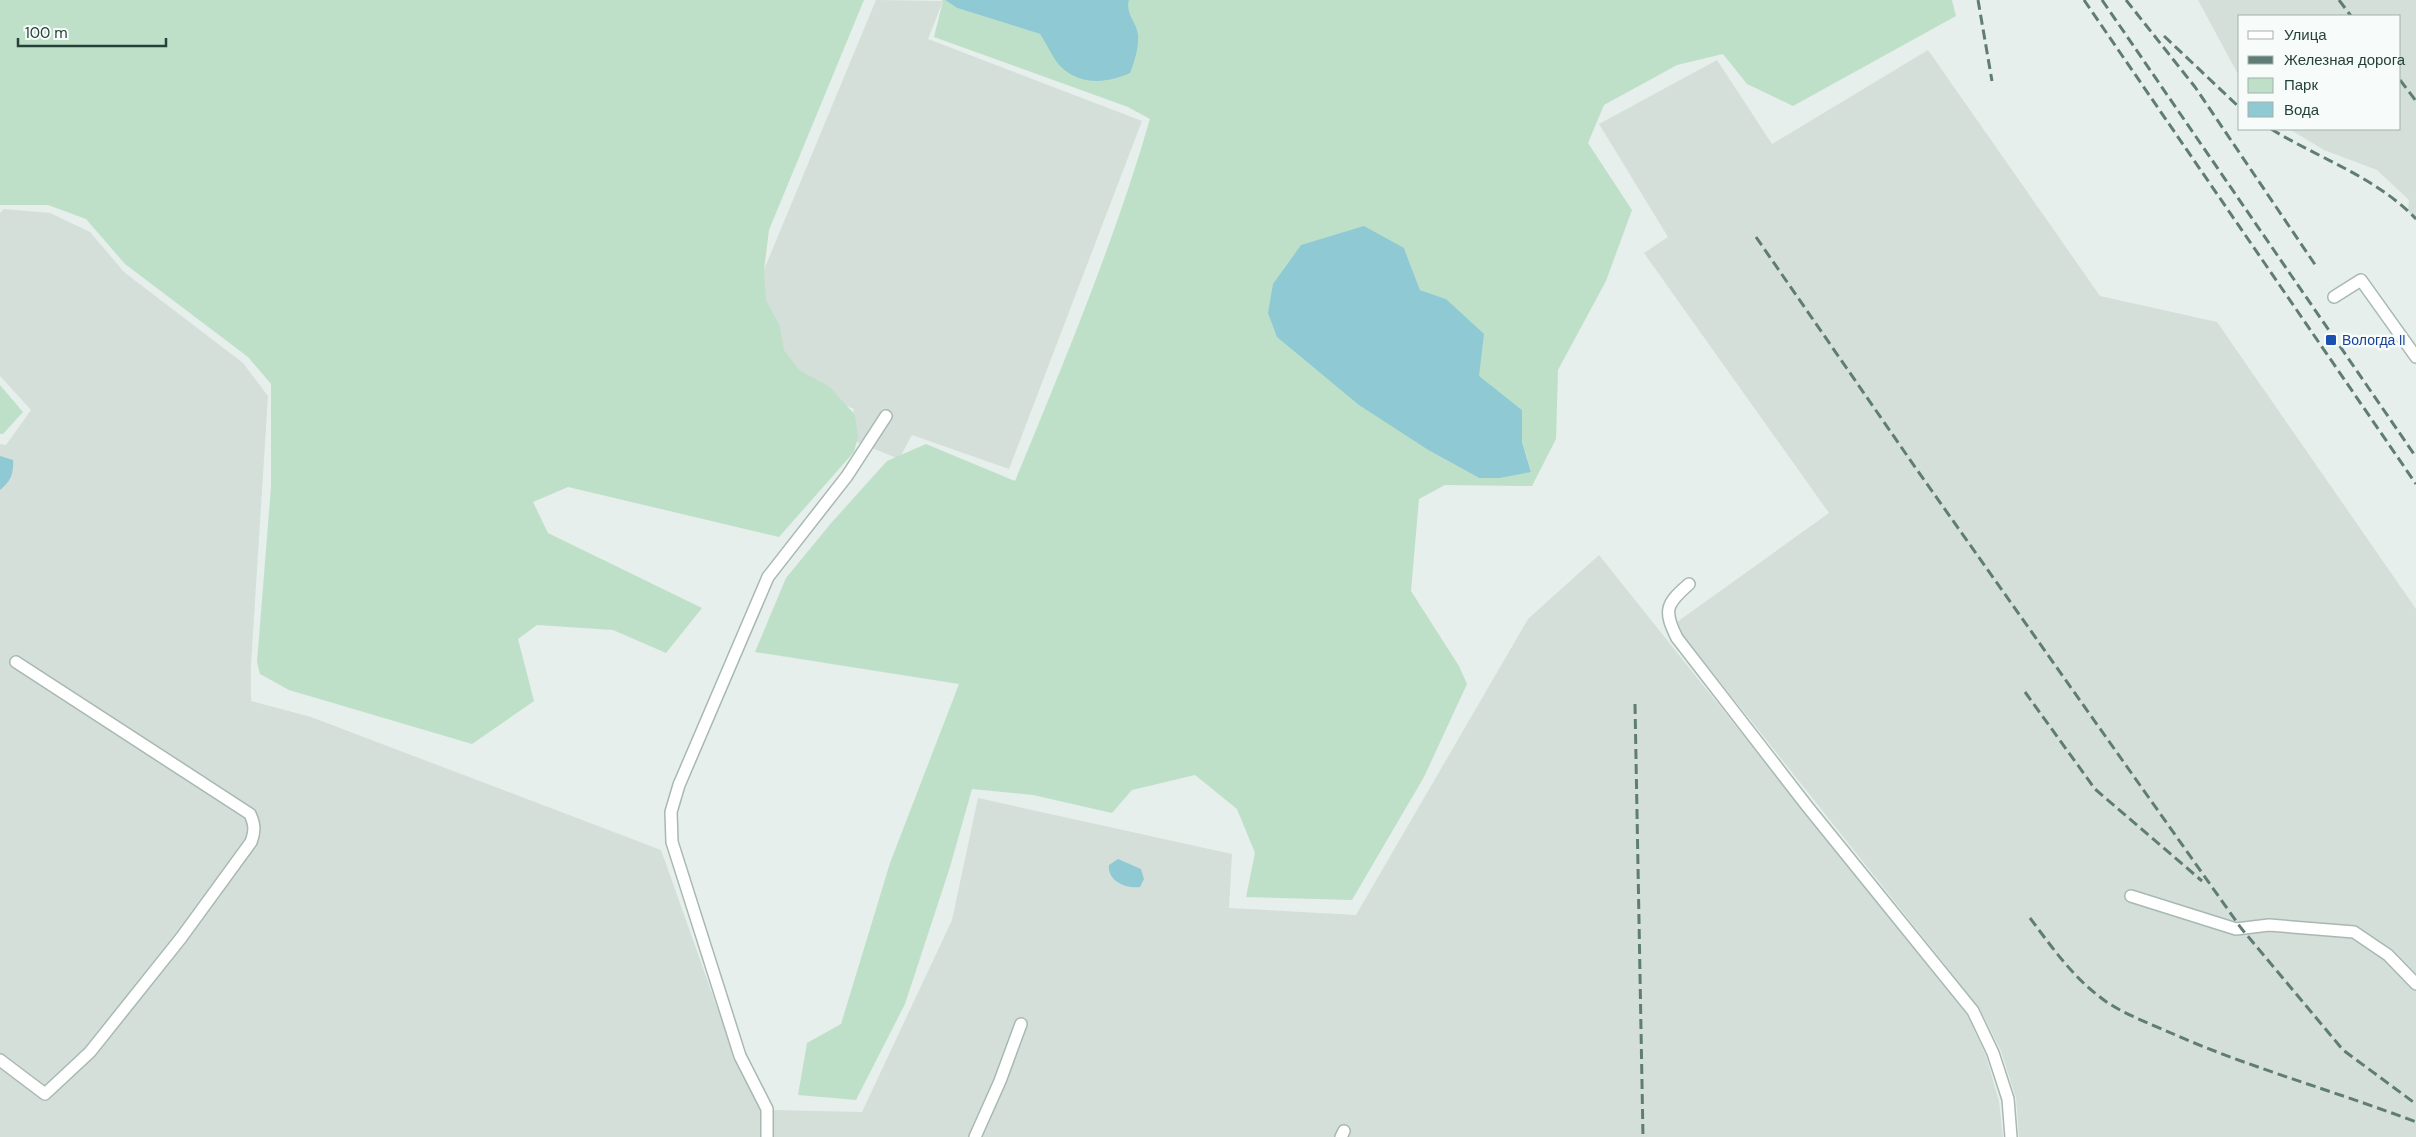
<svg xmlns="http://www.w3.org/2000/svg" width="2416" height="1137" viewBox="0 0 2416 1137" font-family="'DM Sans',sans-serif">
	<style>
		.built { fill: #d4dfda }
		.green { fill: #bfe0c8; fill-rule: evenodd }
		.water { fill: #8ec9d4 }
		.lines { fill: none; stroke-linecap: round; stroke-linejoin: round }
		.minor-casing { stroke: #a8b8b2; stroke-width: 14 }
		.minor { stroke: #fff; stroke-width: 11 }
		.rail { stroke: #5f7d75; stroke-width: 3; stroke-dasharray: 10 5; stroke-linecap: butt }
		.transit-dot { fill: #1a4fb4; stroke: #f7fbf9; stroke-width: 2 }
		.labels { text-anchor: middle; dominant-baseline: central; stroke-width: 5; stroke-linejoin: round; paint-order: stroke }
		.transit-label { font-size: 14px; fill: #164399; stroke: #f7fbf9; text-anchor: start }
	</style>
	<rect width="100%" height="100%" fill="#e6efeb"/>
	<path class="built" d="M876 0 943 1 928 39 1142 121 1009 469 912 435 899 459 845 437 854 409 729 354Z
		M2198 0H2416V221L2408 211 2409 200 2377 170 2324 150 2289 129H2400V16H2240V78Z
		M1928 50 2100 296 2217 322 2416 609V1137H2019L2016 1098 2001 1051 1980 1009 1682 634 1677 622 1829 513 1644 253 1668 237 1599 124 1717 60 1772 144Z
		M4 209 50 213 90 232 124 272 243 363 268 396 251 664V701L311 717 661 850 735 1058 761 1110V1137H0V444L6 445 31 410 0 376V213Z
		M1599 555 1967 1015 1986 1056 1999 1101 2003 1137H774V1110L862 1112 952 920 978 798 1232 854 1229 908 1356 915 1528 619Z"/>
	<path class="green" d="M0 0H864L769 230 764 270 766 300 780 326 784 350 799 370 830 387 855 415 858 437 854 452 779 537 568 487 533 502 548 533 702 608 666 653 613 630 537 625 518 639 534 701 472 744 289 690 260 674 257 662 271 487V384L248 357 125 264 86 219 48 205H0Z
		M941 0H945L957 8 1040 34 1050 48 1138 34 1127 6 1129 0H1952L1956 16 1793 106 1747 84 1723 54 1677 65 1604 105 1588 143 1632 210 1606 281 1558 370 1556 439 1532 486 1445 485 1419 499 1411 591 1459 666 1467 684 1424 777 1352 900 1246 897 1255 853 1237 809 1195 775 1132 790 1112 813 1033 795 972 789 950 867 905 1004 856 1100 798 1095 807 1043 841 1024 890 863 959 684 755 652 786 578 832 522 887 461 926 444 1015 481C1064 362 1114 243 1150 119L1128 107 934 37 943 1ZM1404 248 1420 290 1446 299 1478 376 1522 410V442L1531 471 1500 478H1479L1430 451Z
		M0 385 23 412 3 434H0Z"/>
	<path class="water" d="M945 0H1129C1125 12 1136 22 1138 34 1139 46 1135 61 1130 73 1107 83 1082 86 1061 67 1053 59 1047 44 1040 34L957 8Z
		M1364 226 1404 248 1420 290 1446 299 1484 334 1479 376 1522 410V442L1531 472 1500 478H1479L1430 451 1359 405 1277 337 1268 313 1273 284 1301 245Z
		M0 456 13 460C14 474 10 482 0 490Z
		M1118 859 1141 869 1144 879 1140 887C1126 889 1107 881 1109 865Z"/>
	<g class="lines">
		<defs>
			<path id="minor" d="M2334 297 2361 280 2416 357
				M1689 584C1666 604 1663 610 1677 638L1807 806 1973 1011 1993 1053 2008 1099 2011 1137
				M2131 896 2236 929 2269 925 2354 932 2388 955 2416 984
				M0 1060 45 1094 90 1052 181 938 251 842C255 831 255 825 250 814L16 662
				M767 1137V1109L740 1056 672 842 671 812 679 785 768 577 847 476 886 416
				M975 1137 1000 1081 1021 1024
				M1341 1137 1344 1131"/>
		</defs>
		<use href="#minor" class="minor-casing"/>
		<use href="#minor" class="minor"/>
		<path class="rail" d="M1978 0 1992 81
			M2084 0 2416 484
			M2102 0 2416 457
			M2126 0 2195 87 2316 266
			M2339 0 2351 16
			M2164 36 2240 108
			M2400 80 2416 101
			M2271 129C2320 159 2376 177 2416 219
			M1756 237 1915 467 2241 928 2343 1050 2416 1104
			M2025 692 2095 789 2202 881
			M1635 704 1643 1137
			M2030 918C2051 946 2072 976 2100 997 2118 1012 2149 1023 2171 1033 2250 1068 2335 1091 2416 1122"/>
	</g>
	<rect class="transit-dot" x="2325" y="334" width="12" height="12" rx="2.5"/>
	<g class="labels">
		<g class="transit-label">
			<text x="2342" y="340">Вологда II</text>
		</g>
	</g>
	<rect x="2238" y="15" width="162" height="115" fill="#f7fbf9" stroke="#a3b1ad"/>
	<rect x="2248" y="31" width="25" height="8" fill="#ffffff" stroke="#a3b1ad"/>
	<text x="2284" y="40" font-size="15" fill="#24423a">Улица</text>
	<rect x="2248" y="56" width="25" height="8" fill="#5f7d75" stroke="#a3b1ad"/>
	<text x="2284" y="65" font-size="15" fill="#24423a">Железная дорога</text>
	<rect x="2248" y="78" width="25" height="15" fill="#bfe0c8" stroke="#a3b1ad"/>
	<text x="2284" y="90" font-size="15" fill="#24423a">Парк</text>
	<rect x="2248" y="102" width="25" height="15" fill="#8ec9d4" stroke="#a3b1ad"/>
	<text x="2284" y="115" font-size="15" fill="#24423a">Вода</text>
	<path d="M18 38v8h148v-8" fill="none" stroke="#24423a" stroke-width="2.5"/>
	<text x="25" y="38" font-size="15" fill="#24423a" stroke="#f7fbf9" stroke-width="4" paint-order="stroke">100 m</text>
</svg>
